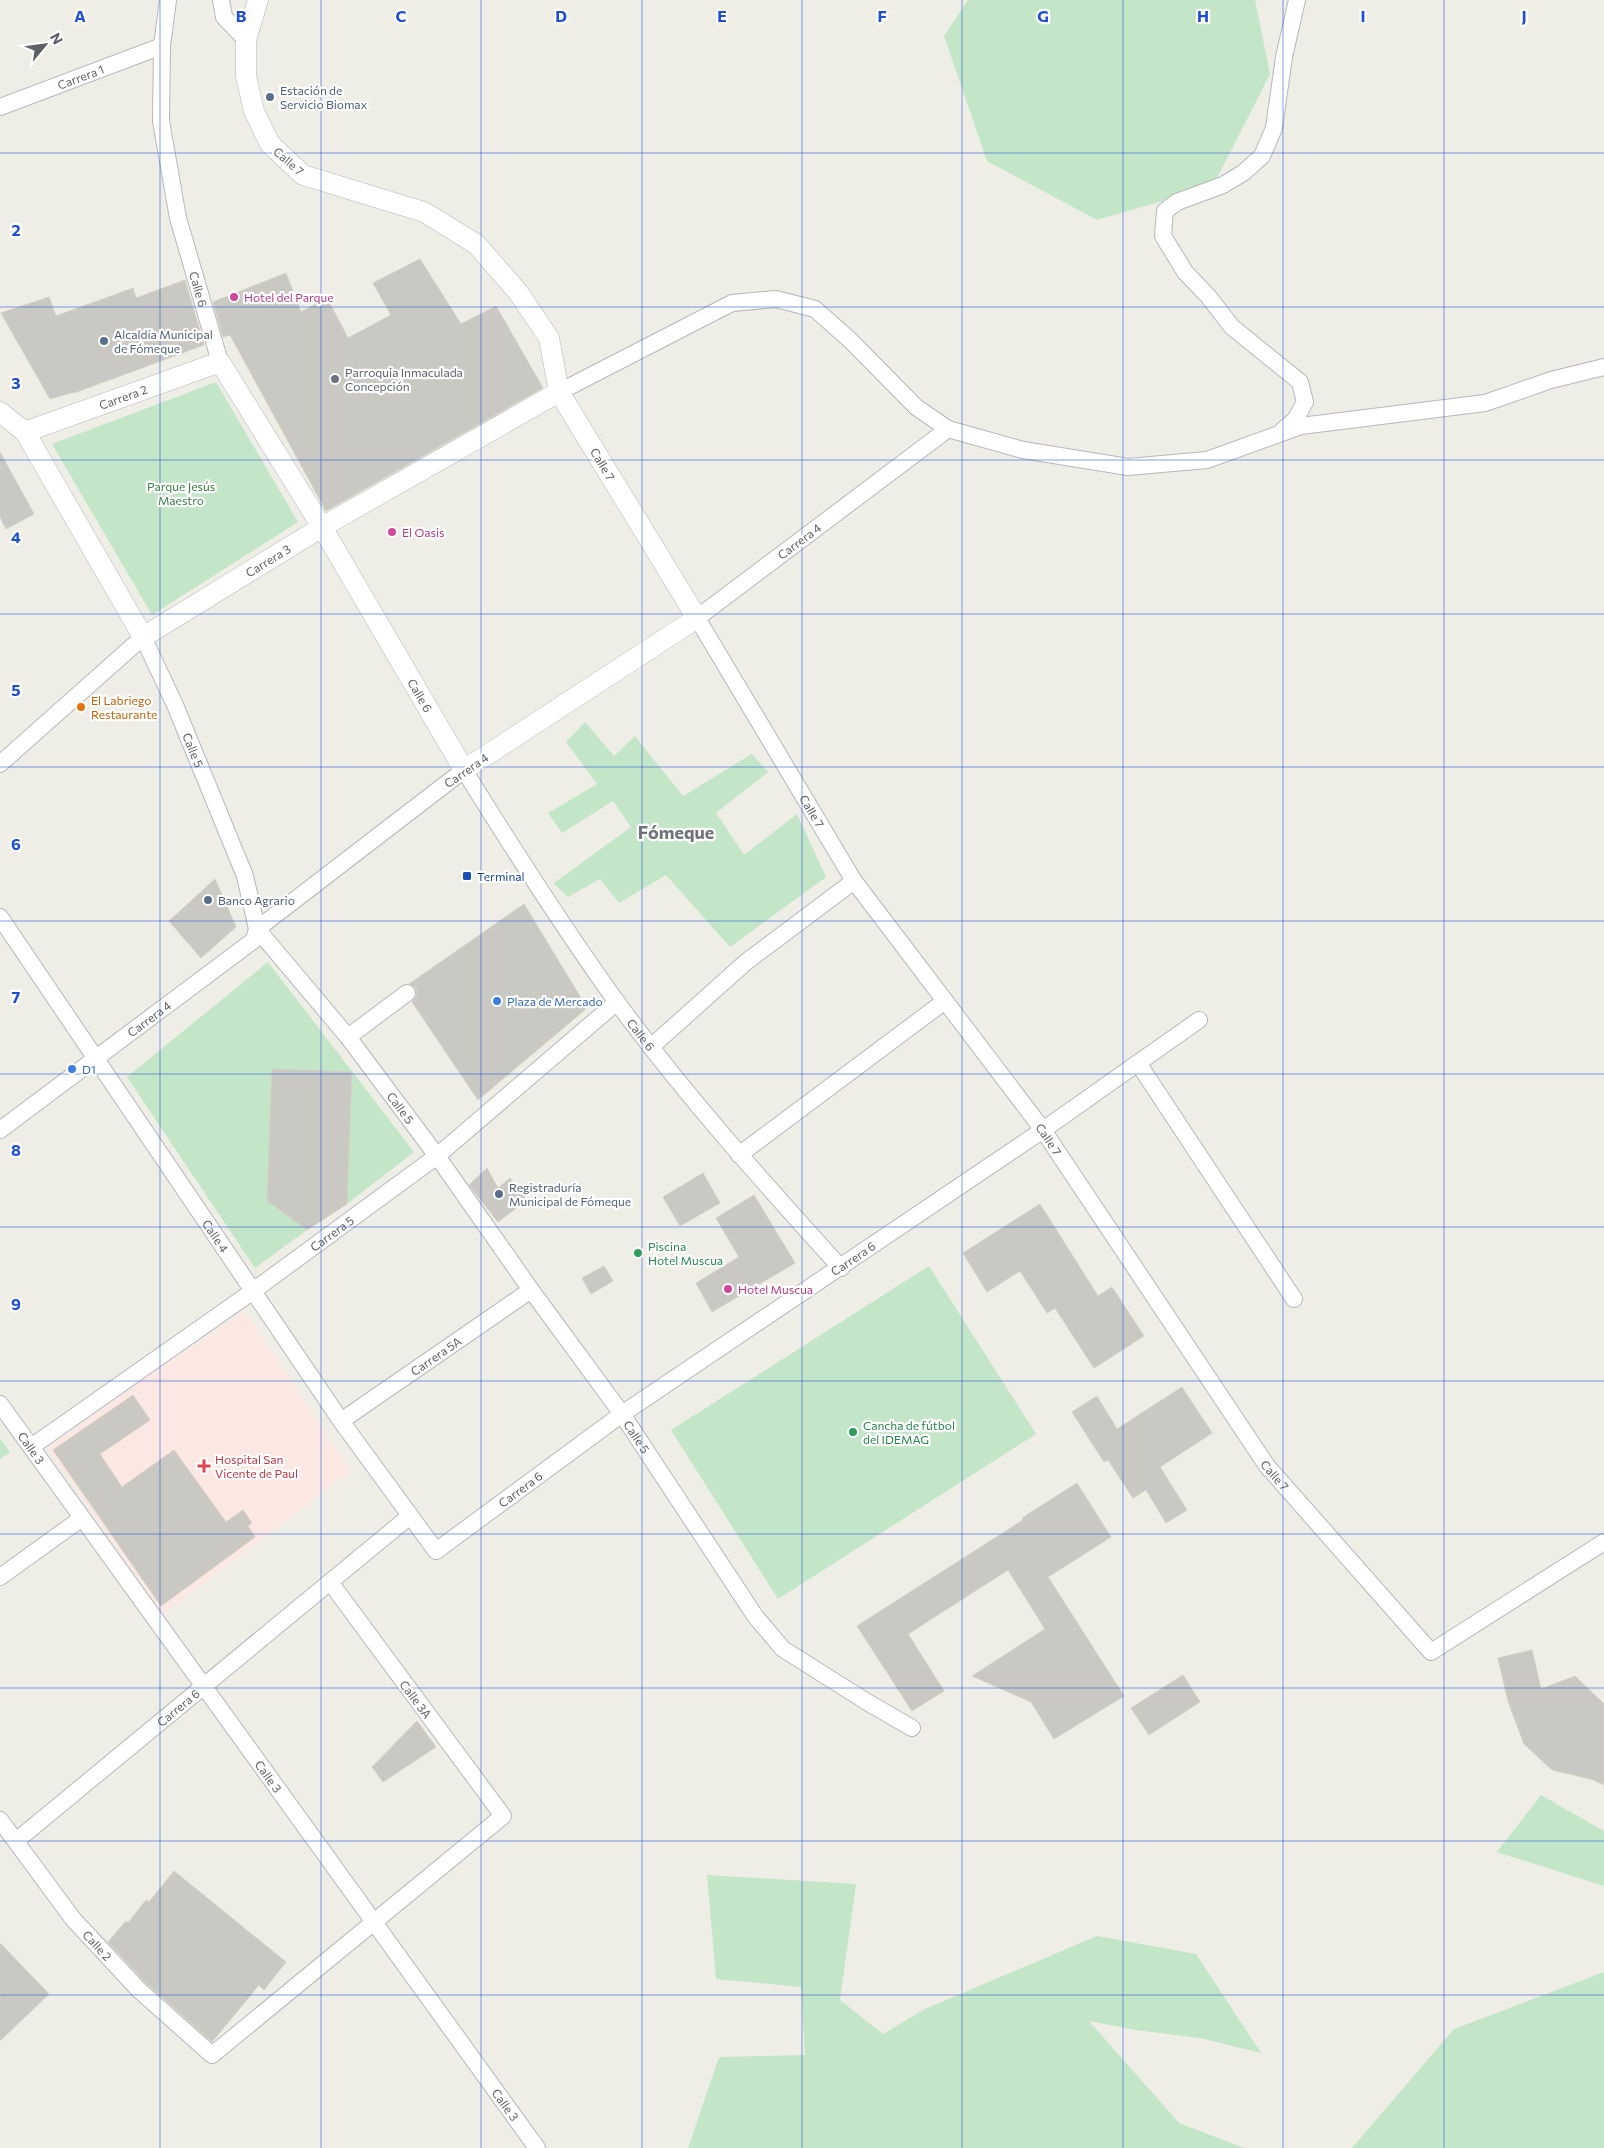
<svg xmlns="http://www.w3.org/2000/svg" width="1604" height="2148" viewBox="0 0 1604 2148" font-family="Commissioner,sans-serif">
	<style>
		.medical { fill: #fbe8e3 }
		.green { fill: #c3e5c8 }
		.building { fill: #cac8c2; stroke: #d4d1c4 }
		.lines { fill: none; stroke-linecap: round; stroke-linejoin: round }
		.minor-casing { stroke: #b6b7bc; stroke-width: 18 }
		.tertiary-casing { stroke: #b6b7bc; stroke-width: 21 }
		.minor { stroke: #fff; stroke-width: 16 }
		.tertiary { stroke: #fff; stroke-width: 20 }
		.grid { fill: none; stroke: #1d4ed8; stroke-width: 1; stroke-opacity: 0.55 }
		.service-dot { fill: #5c6f8a; stroke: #fff; stroke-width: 2 }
		.hotel-dot { fill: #d1479c; stroke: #fff; stroke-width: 2 }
		.worship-dot { fill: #6b7280; stroke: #fff; stroke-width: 2 }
		.food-dot { fill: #e8710a; stroke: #fff; stroke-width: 2 }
		.transit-dot { fill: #1a4fb4; stroke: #fff; stroke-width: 2 }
		.shop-dot { fill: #3f7fe0; stroke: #fff; stroke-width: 2 }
		.leisure-dot { fill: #2e9e5b; stroke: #fff; stroke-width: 2 }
		.health-dot { fill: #e0444e; stroke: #fff; stroke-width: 2 }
		.labels { text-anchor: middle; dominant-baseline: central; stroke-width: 4.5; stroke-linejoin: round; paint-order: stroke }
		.street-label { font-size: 12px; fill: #5d6065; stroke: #fff }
		.service-label { font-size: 12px; fill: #4e5e75; stroke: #fff; text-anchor: start }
		.hotel-label { font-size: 12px; fill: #b23c85; stroke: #fff; text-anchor: start }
		.worship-label { font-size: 12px; fill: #5b616d; stroke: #fff; text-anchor: start }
		.park-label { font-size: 12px; fill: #388244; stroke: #fff }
		.food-label { font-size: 12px; fill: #c56008; stroke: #fff; text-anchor: start }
		.transit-label { font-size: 12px; fill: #164399; stroke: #fff; text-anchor: start }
		.shop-label { font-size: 12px; fill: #366cbe; stroke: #fff; text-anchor: start }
		.leisure-label { font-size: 12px; fill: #27864d; stroke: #fff; text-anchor: start }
		.health-label { font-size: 12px; fill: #be3a42; stroke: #fff; text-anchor: start }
		.district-label { font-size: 18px; font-weight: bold; fill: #6e7277; stroke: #fff }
		.grid-label { font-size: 16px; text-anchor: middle; font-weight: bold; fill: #1d4ed8; stroke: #fff; stroke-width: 4.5; stroke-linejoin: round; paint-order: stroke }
	</style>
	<rect width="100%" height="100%" fill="#efeee6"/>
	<path class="medical" d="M245 1311 351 1471 163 1614 48 1448 128 1390Z"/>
	<path class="green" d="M968 0H1255L1270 74 1213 186 1097 220 987 161 944 36Z
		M216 382 298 522 152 615 52 444Z
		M585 722 614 756 635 736 683 796 752 754 768 772 716 813 744 855 797 814 826 877 730 947 666 875 619 903 600 879 568 897 554 883 631 827 613 801 562 833 548 813 597 784 566 742Z
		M268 962 414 1152 347 1204 352 1073 272 1069 267 1201 307 1230 255 1268 127 1077Z
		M929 1266 1036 1434 778 1599 671 1430Z
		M0 1438 10 1452 0 1459Z
		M1541 1795 1604 1831V1886L1497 1852Z
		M707 1875 856 1884 840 2000 883 2034 925 2009 1097 1936 1196 1954 1261 2053 1200 2038 1136 2030 1089 2021 1179 2123 1244 2148H688L719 2057 805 2055 801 1987 716 1979Z
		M1604 1972V2148H1352L1454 2029Z"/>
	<path class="building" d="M420 259 461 324 496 306 543 388 326 511 230 335 223 337 213 302 286 273 301 312 327 298 348 338 391 315 373 283Z
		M185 280 204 345 74 393V392L50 399 1 313 49 297 56 316 133 288 136 298Z
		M0 452 34 514 6 529 0 517Z
		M215 879 236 927 201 958 169 921Z
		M524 904 587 1008 478 1100 412 1002 416 997 417 991 415 987 409 984Z
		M272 1069 352 1072 347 1204 307 1230 267 1201Z
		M487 1168 498 1188 510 1178 527 1200 498 1222 469 1185Z
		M703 1173 720 1203 680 1226 663 1197Z
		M754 1195 795 1263 712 1312 696 1283 739 1257 716 1218Z
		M1040 1204 1098 1296 1112 1287 1144 1336 1094 1368 1055 1308 1047 1313 1020 1271 987 1292 963 1253Z
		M604 1266 613 1281 591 1294 582 1278Z
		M1182 1387 1212 1433 1160 1467 1187 1510 1166 1523 1146 1490 1133 1498 1108 1460 1104 1462 1072 1412 1097 1396 1117 1429Z
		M133 1395 150 1420 100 1454 122 1487 174 1450 226 1522 243 1510 252 1523 248 1526 255 1537 161 1606 53 1450Z
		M1077 1483 1111 1537 1048 1577 1124 1696 1054 1739 1031 1702 972 1676 1045 1629 1008 1570 908 1634 944 1691 912 1711 857 1626 1023 1520 1022 1518Z
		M1532 1650 1541 1689 1575 1676 1604 1704V1785L1591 1779 1552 1770 1524 1744 1508 1701 1498 1658Z
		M1183 1675 1200 1702 1149 1735 1131 1708Z
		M417 1721 436 1747 383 1782 372 1767Z
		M174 1871 286 1962 264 1990 259 1985 212 2042 146 1983 108 1942 126 1921 128 1923 146 1900 149 1902Z
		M0 1943 49 1994 0 2041Z"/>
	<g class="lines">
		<defs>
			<g id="minor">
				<path id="s1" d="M168 0 162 46 161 121 178 218 220 362"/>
				<path d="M221 0 224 17 246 40"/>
				<path id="s2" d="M0 107 162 46"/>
				<path d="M559 392 732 303 776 299 815 309 851 341 916 407 948 429 1023 450 1128 467 1207 460 1301 426 1485 403 1551 380 1604 367"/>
				<path id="s3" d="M948 429 697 618 854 881 1043 1130 1267 1466 1431 1652 1604 1542"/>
				<path d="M1283 430 1295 420 1305 402 1300 382 1232 327 1208 296 1185 272 1163 236 1165 211 1177 202 1223 185 1243 173 1262 156 1274 128 1284 57 1297 0"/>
				<path id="s4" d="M0 764 143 637 175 705 245 876 257 929 348 1037 437 1156 531 1290 622 1414 755 1616 783 1649 867 1702 912 1728"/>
				<path id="s5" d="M0 917 341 1421 436 1551 622 1414 1043 1130 1199 1020"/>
				<path d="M348 1037 407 993"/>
				<path d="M651 1047 746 962 854 881"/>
				<path d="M1138 1063 1294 1299"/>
				<path id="s6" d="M0 1130 254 940 257 929 464 770C513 849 562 926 616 1001 685 1095 763 1182 841 1268"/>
				<path d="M739 1155 945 1001"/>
				<path id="s7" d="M0 1404 537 2148"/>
				<path id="s8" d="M341 1421 531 1290"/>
				<path id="s9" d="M31 1447 253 1291 437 1156 617 1002"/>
				<path d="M0 1577 82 1518"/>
				<path id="s10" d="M0 1820 73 1919 139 1990 212 2055 503 1816 330 1582"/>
				<path id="s11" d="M16 1841 410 1516"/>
			</g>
			<g id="tertiary">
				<path id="s12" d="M0 412 25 432 143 637 322 527 559 392"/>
				<path id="s13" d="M25 432 220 362 322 527 464 770 697 618 559 392 549 338 518 292 476 244 424 212 303 175 270 144 254 111 246 76V40L258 0"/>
			</g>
		</defs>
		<use href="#minor" class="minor-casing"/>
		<use href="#tertiary" class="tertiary-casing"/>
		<use href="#minor" class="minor"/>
		<use href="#tertiary" class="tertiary"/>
	</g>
	<path class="grid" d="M160 0V2148M321 0V2148M481 0V2148M642 0V2148M802 0V2148M962 0V2148M1123 0V2148M1283 0V2148M1444 0V2148M0 153H1604M0 307H1604M0 460H1604M0 614H1604M0 767H1604M0 921H1604M0 1074H1604M0 1227H1604M0 1381H1604M0 1534H1604M0 1688H1604M0 1841H1604M0 1995H1604"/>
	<g class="service-dot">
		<circle cx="270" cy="97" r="5"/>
		<circle cx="104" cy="341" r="5"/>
		<circle cx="208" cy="900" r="5"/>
		<circle cx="499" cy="1194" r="5"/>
	</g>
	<g class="hotel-dot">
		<circle cx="234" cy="297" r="5"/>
		<circle cx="392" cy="532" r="5"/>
		<circle cx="728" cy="1289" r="5"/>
	</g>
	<circle class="worship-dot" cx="335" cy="379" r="5"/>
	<circle class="food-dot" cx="81" cy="707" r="5"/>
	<rect class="transit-dot" x="462" y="871" width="10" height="10" rx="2.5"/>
	<g class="shop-dot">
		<circle cx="497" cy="1001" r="5"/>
		<circle cx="72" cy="1069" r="5"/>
	</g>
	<g class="leisure-dot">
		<circle cx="638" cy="1253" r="5"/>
		<circle cx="853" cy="1432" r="5"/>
	</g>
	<path class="health-dot" d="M201.5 1458.5h5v5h5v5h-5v5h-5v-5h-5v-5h5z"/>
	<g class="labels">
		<g class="street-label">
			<text stroke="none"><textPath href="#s2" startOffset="86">Carrera 1</textPath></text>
			<text transform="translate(289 161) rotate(41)">Calle 7</text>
			<text stroke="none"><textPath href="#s1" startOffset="294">Calle 6</textPath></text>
			<text stroke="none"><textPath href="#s13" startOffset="104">Carrera 2</textPath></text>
			<text transform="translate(603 464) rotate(59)">Calle 7</text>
			<text transform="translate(799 541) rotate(-37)">Carrera 4</text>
			<text stroke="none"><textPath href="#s12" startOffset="415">Carrera 3</textPath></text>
			<text stroke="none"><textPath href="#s13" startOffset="596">Calle 6</textPath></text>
			<text stroke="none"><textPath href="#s4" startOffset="315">Calle 5</textPath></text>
			<text transform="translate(466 770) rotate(-35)">Carrera 4</text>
			<text stroke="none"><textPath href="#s3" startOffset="539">Calle 7</textPath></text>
			<text stroke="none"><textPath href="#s6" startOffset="186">Carrera 4</textPath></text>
			<text stroke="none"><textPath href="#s6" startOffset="908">Calle 6</textPath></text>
			<text stroke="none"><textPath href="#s4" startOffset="735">Calle 5</textPath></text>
			<text stroke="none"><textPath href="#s3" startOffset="944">Calle 7</textPath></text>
			<text stroke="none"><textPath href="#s9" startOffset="369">Carrera 5</textPath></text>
			<text stroke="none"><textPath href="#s5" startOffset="385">Calle 4</textPath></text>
			<text stroke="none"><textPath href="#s5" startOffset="1279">Carrera 6</textPath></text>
			<text stroke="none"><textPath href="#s8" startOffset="115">Carrera 5A</textPath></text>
			<text stroke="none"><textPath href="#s4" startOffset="1140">Calle 5</textPath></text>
			<text stroke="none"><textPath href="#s7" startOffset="54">Calle 3</textPath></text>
			<text stroke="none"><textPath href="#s3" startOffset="1349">Calle 7</textPath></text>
			<text stroke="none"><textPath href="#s5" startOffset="874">Carrera 6</textPath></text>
			<text transform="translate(416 1699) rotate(53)">Calle 3A</text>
			<text stroke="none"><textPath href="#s11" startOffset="210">Carrera 6</textPath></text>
			<text stroke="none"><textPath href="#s7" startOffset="459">Calle 3</textPath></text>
			<text stroke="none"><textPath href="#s10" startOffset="159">Calle 2</textPath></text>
			<text stroke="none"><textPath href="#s7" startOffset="864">Calle 3</textPath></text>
		</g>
		<g class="service-label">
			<text x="280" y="90">Estación de<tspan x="280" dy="14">Servicio Biomax</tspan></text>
			<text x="114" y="334">Alcaldía Municipal<tspan x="114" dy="14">de Fómeque</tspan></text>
			<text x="218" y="900">Banco Agrario</text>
			<text x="509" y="1187">Registraduría<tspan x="509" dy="14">Municipal de Fómeque</tspan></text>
		</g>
		<g class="hotel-label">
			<text x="244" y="297">Hotel del Parque</text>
			<text x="402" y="532">El Oasis</text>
			<text x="738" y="1289">Hotel Muscua</text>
		</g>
		<g class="worship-label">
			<text x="345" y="372">Parroquia Inmaculada<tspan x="345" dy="14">Concepción</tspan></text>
		</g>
		<g class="park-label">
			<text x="181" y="486">Parque Jesús<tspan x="181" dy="14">Maestro</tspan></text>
		</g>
		<g class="food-label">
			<text x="91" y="700">El Labriego<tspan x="91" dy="14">Restaurante</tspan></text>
		</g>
		<g class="transit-label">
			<text x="477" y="876">Terminal</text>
		</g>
		<g class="shop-label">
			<text x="507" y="1001">Plaza de Mercado</text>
			<text x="82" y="1069">D1</text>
		</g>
		<g class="leisure-label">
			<text x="648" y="1246">Piscina<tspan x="648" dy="14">Hotel Muscua</tspan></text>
			<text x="863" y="1425">Cancha de fútbol<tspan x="863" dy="14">del IDEMAG</tspan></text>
		</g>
		<g class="health-label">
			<text x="215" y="1459">Hospital San<tspan x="215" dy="14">Vicente de Paul</tspan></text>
		</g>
		<g class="district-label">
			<text x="676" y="832">Fómeque</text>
		</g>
	</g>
	<g class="grid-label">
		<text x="80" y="22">A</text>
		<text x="241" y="22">B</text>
		<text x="401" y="22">C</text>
		<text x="561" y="22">D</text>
		<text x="722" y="22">E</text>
		<text x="882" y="22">F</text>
		<text x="1043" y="22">G</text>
		<text x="1203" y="22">H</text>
		<text x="1363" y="22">I</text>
		<text x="1524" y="22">J</text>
		<text x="16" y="236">2</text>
		<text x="16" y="389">3</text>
		<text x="16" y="543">4</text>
		<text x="16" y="696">5</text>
		<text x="16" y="850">6</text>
		<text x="16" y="1003">7</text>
		<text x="16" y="1156">8</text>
		<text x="16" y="1310">9</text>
	</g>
	<g transform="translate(45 45) rotate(61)" stroke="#ffffff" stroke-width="4" paint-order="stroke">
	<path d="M0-4L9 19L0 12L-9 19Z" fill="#5d6065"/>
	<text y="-8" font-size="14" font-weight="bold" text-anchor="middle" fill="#5d6065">N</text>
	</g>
</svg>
